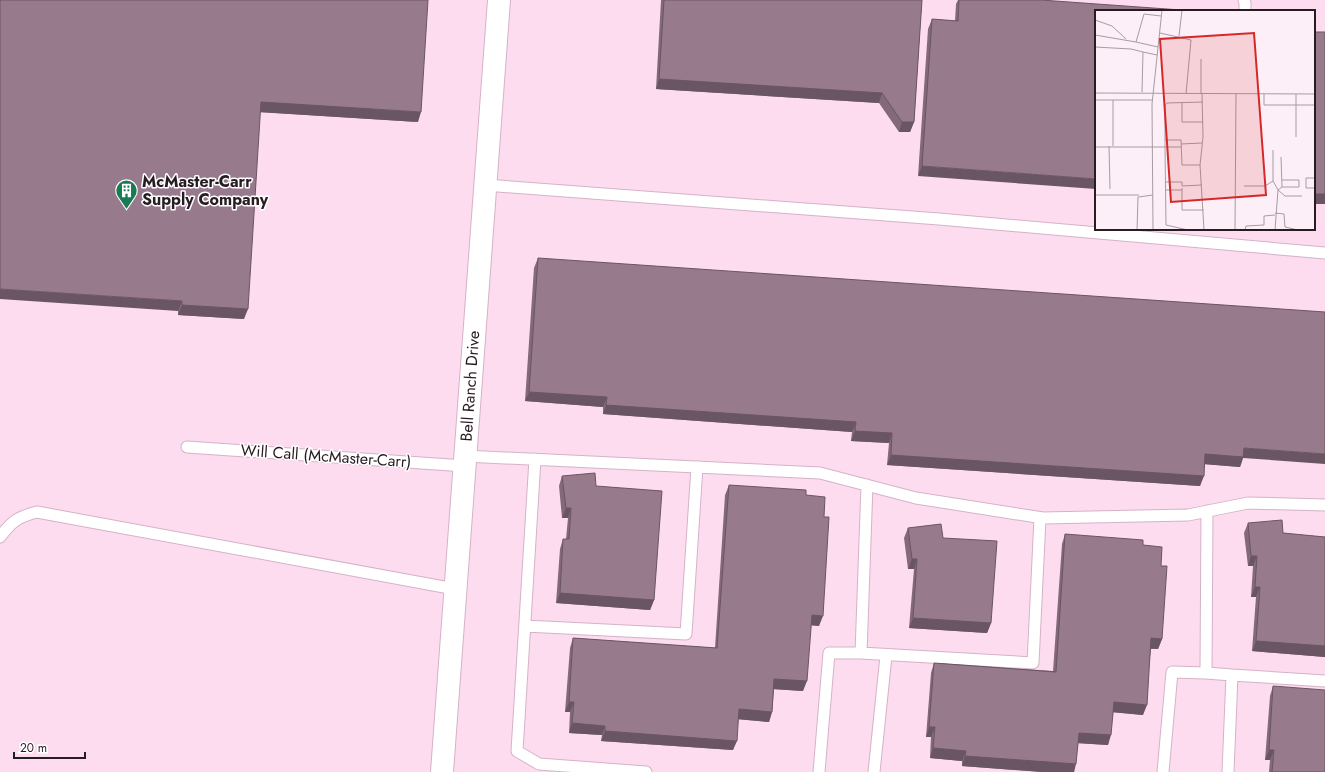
<svg xmlns="http://www.w3.org/2000/svg" width="1325" height="772" viewBox="0 0 1325 772" font-family="Jost,sans-serif">
	<style>
		.built { fill: #fddcf0; fill-rule: evenodd }
		.lines { fill: none; stroke-linecap: round; stroke-linejoin: round }
		.lane-casing { stroke: #d4b3c7; stroke-width: 13 }
		.street-casing { stroke: #d4b3c7; stroke-width: 24 }
		.lane { stroke: #fff; stroke-width: 11 }
		.street { stroke: #fff; stroke-width: 22 }
		.wall { fill: #836979 }
		.shaded-wall { fill: #6a5563 }
		.building { fill: #987a8d; stroke: #6a5563 }
		.labels { text-anchor: middle; dominant-baseline: central; stroke-width: 3; stroke-linejoin: round; paint-order: stroke }
		.poi-label { font-size: 16px; font-weight: bold; fill: #281c23; stroke: #fff; text-anchor: start }
		.street-label { font-size: 16px; fill: #281c23; stroke: #fff }
		.inset-road { fill: none; stroke: #a89ba2; stroke-width: 1 }
		.view { fill: #d62828; fill-opacity: 0.15; stroke: #d62828; stroke-width: 2 }
		.inset-edge { fill: none; stroke: #281c23; stroke-width: 2 }
	</style>
	<rect width="100%" height="100%" fill="#fdeff7"/>
	<path class="built" d="M0 0H1325V772H0ZM1096 11H1314V229H1096Z"/>
	<g class="lines">
		<defs>
			<path id="lane" d="M1244 0 1245 3V11
				M485 185 939 219 1325 253
				M187 447 465 466
				M465 456 820 473 916 498 1043 518 1188 515 1248 503 1325 505
				M535 459 517 751 539 764 646 772
				M0 537C12 521 18 517 37 512L455 589
				M525 626 686 634 697 467
				M861 653 867 485
				M1206 673 1232 675 1228 772
				M1232 675 1325 681
				M819 772 829 653H861L1033 663 1040 518
				M874 772 886 656
				M1163 772 1172 672 1206 673 1207 511"/>
			<path id="street" d="M442 772 499 0"/>
		</defs>
		<use href="#lane" class="lane-casing"/>
		<use href="#street" class="street-casing"/>
		<use href="#lane" class="lane"/>
		<use href="#street" class="street"/>
	</g>
	<path class="wall" d="M0 0 418 122 260 112 244 319 178 315V311Z
		M661 0H922L914 122 910 132H899L879 103 656 89Z
		M958 0H1041L918 176 928 29 932 19 955 21 956 4Z
		M538 258 1243 458 1240 467 1205 464 1200 486 887 465 889 443 851 441 852 432 603 414V407L525 401 534 268Z
		M562 476 596 486 654 600 650 610 556 603 560 549 563 539H566L568 518H562L559 486Z
		M729 485 806 495 824 517 819 626 811 625 803 691 774 689 772 712 769 722 738 719 733 750 601 741 602 735 569 733 570 712H565L570 648 573 638 715 648 725 495Z
		M1248 523 1283 533 1325 537V657L1252 651 1256 597H1251L1253 566H1248L1244 533Z
		M908 528 943 538 991 623 987 633 909 628 914 569H908L904 538Z
		M1065 534 1143 545 1161 566 1162 639 1158 649H1151L1143 715 1113 712 1108 745 1078 743 1074 772H1042L962 766V761L930 758 931 737H926L931 673 934 663 1053 671 1062 544Z
		M1273 686 1325 772H1269L1270 760H1265L1270 696Z"/>
	<path class="shaded-wall" d="M659 79 882 93 879 103 656 89Z
		M261 102 421 112 418 122 257 112Z
		M902 122H914L910 132H899Z
		M922 166 1096 179V189L918 176Z
		M1314 194H1325V204H1314Z
		M0 289 182 301 178 311 0 299Z
		M182 305 248 309 244 319 178 315Z
		M529 392 607 397 603 407 525 401Z
		M606 405 856 422 852 432 603 414Z
		M855 431 892 433 889 443 851 441Z
		M1244 448 1325 454V464L1243 458 1240 467 1202 464 1205 454Z
		M891 455 1204 476 1200 486 887 465Z
		M566 508H571L568 518H562Z
		M1251 556H1257L1253 566H1248Z
		M912 559H917L914 569H908Z
		M1255 587H1260L1256 597H1251Z
		M560 593 654 600 650 610 556 603Z
		M812 615 823 616 819 626 808 625Z
		M913 618 991 623 987 633 909 628Z
		M1151 638 1162 639 1158 649 1148 648Z
		M1256 641 1325 646V657L1252 651Z
		M774 679 807 681 803 691 771 689Z
		M569 702H574L570 712H565Z
		M1114 702 1147 705 1143 715 1110 712Z
		M739 709 772 712 769 722 735 719Z
		M572 723 605 726 602 735 569 733Z
		M929 727H935L931 737H926Z
		M605 731 737 741 733 750 601 741Z
		M1079 733 1111 735 1108 745 1075 743Z
		M933 748 966 751 962 761 930 758Z
		M1269 750H1274L1270 760H1265Z
		M965 756 1076 764 1074 772H1042L962 766Z"/>
	<path class="building" d="M0 0H428L421 112 261 102 248 309 182 305V301L0 289Z
		M664 0H922L914 122H902L882 93 659 79Z
		M959 0H1041L1195 11H1096V179L922 166 932 19 958 21Z
		M1314 32H1325V194H1314Z
		M538 258 1325 312V454L1244 448 1243 457 1205 454 1204 476 891 455 892 433 855 431 856 422 606 405 607 397 529 392Z
		M595 473 596 486 662 491 654 600 560 593 563 539H569L571 508H566L562 476Z
		M729 485 806 490V495L825 497 824 517H829L823 616 812 615 807 681 774 679 772 712 739 709 737 741 605 731V726L572 723 574 702H569L573 638 717 648Z
		M1282 520 1283 533 1325 537V646L1256 641 1260 587H1255L1257 556H1251L1248 523Z
		M941 524 943 538 997 541 991 623 913 618 917 559H912L908 528Z
		M1065 534 1143 540V545L1162 547 1161 566H1167L1162 639 1151 638 1147 705 1114 702 1111 735 1079 733 1076 764 965 756 966 751 933 748 935 727H929L934 663 1056 672Z
		M1273 686 1325 690V772H1272L1274 750H1269Z"/>
	<defs>
		<symbol id="building-pin" viewBox="-11 -11 22 30"><path d="M0 17L-7.5 6A9.5 9.5 0 1 1 7.5 6Z" fill="#187b53" stroke="#fff"/><path d="M-4-6H4V6H1V3H-1V6H-4ZM-2.5-4.3h1.7v1.8h-1.7ZM.8-4.3h1.7v1.8H.8ZM-2.5-1h1.7V.8h-1.7ZM.8-1h1.7V.8H.8Z" fill="#fff"/></symbol>
	</defs>
	<g fill-rule="evenodd">
		<use href="#building-pin" x="114" y="178" width="25" height="34"/>
	</g>
	<g class="labels">
		<g class="poi-label">
			<text x="142" y="181">McMaster-Carr<tspan x="142" dy="18">Supply Company</tspan></text>
		</g>
		<g class="street-label">
			<text transform="translate(470 386) rotate(-86)">Bell Ranch Drive</text>
			<text transform="translate(326 456) rotate(4)">Will Call (McMaster-Carr)</text>
		</g>
	</g>
	<g transform="translate(1095 10)">
		<rect width="220" height="220" fill="#fdeff7"/>
		<path class="inset-road" d="M0 10 17 16 31 29M65 23 96 30 91 84M0 25 41 32M84 26 87 0M0 37 36 39 48 42M63 37 41 32 49 4 66 6M106 49V84M47 82 48 42 62 45M0 83 220 84M107 84 108 127 105 155 109 220M169 84V95H220M201 84V127M0 90H18V136M18 90H58M87 92V112H108M70 130H86L87 155H105M86 134 107 133M14 136 15 179M0 137H70L71 215 93 220M86 137H70V95L72 93 108 92M178 140V171L183 180 190 186H207M186 147 187 177M220 168H211V178H220M70 172H87V176L107 175M149 176H170L178 171M70 180H87V178M87 180V200H109M183 180 187 177H204V170H187M0 185H44M180 203 189 204 190 217 203 220M42 220 43 187 58 185M58 220 57 94 67 0M140 220 141 84M150 220 151 216 169 215V206L180 205M180 220 183 180"/>
		<path class="view" d="M159 23 171 185 76 192 65 29Z"/>
		<rect width="220" height="220" class="inset-edge"/>
	</g>
	<path d="M14 752v6h71v-6" fill="none" stroke="#281c23" stroke-width="2"/>
	<text x="20" y="752" font-size="12" fill="#281c23" stroke="#ffffff" stroke-width="3" paint-order="stroke">20 m</text>
</svg>
